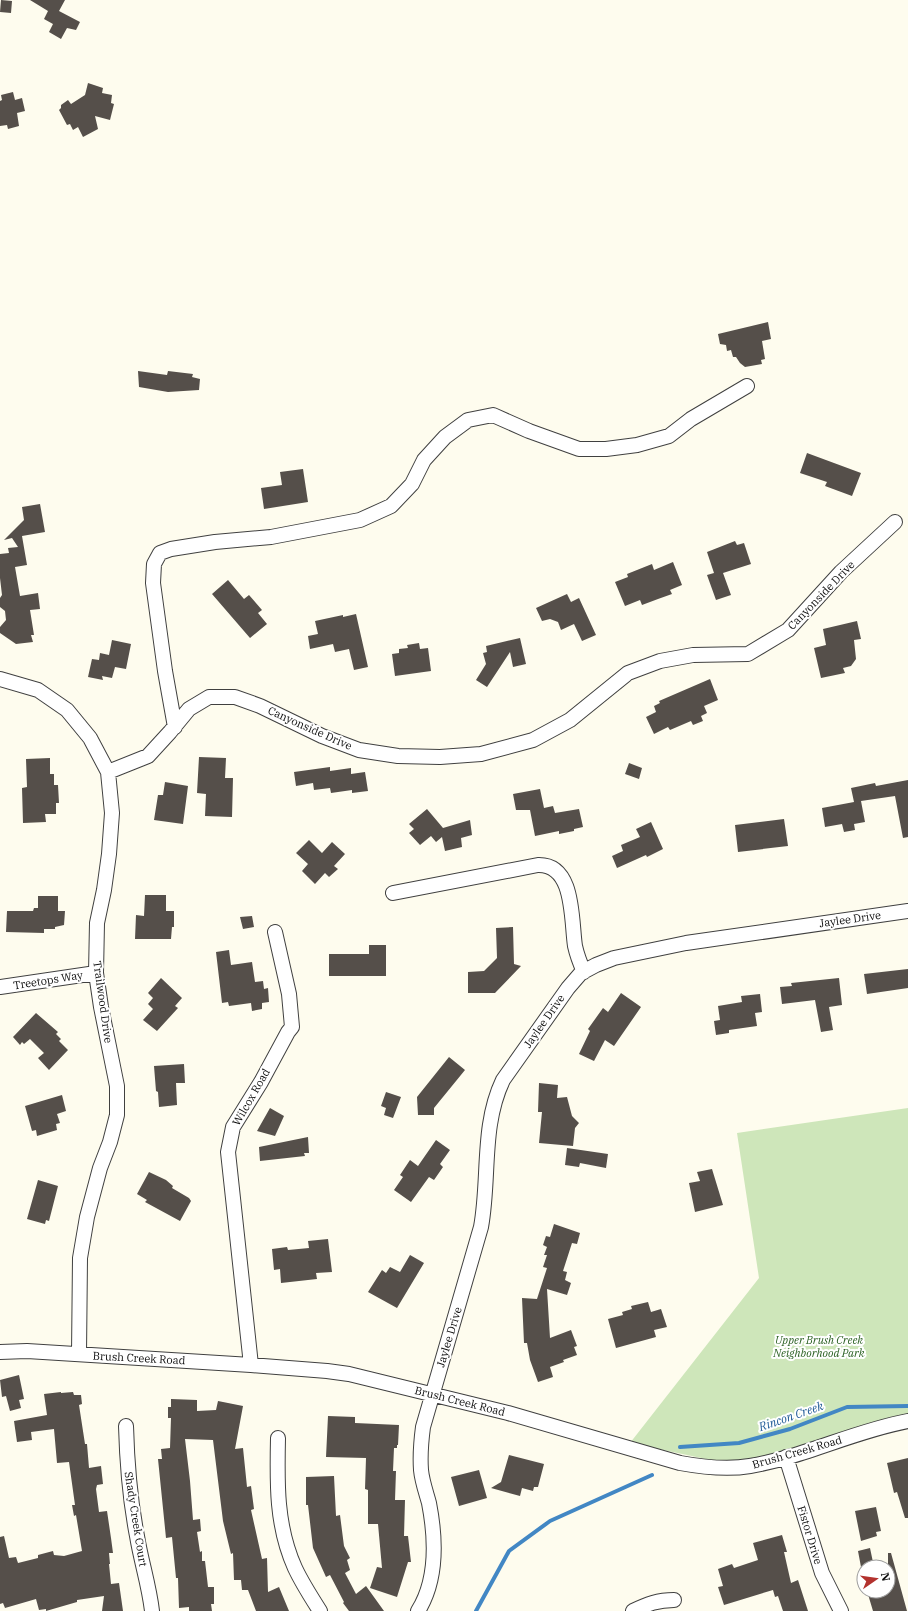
<svg xmlns="http://www.w3.org/2000/svg" width="908" height="1611" viewBox="0 0 908 1611" font-family="'IBM Plex Serif',serif">
	<style>
		.green { fill: #cee6ba }
		.lines { fill: none; stroke-linecap: round; stroke-linejoin: round }
		.stream { stroke: #4287c4; stroke-width: 4 }
		.building { fill: #554f4a }
		.minor-casing { stroke: #404040; stroke-width: 16 }
		.minor { stroke: #fff; stroke-width: 14 }
		.labels { text-anchor: middle; dominant-baseline: central; stroke-width: 4; stroke-linejoin: round; paint-order: stroke }
		.street-label { font-size: 11px; fill: #0d0d0d; stroke: #fff }
		.park-label { font-size: 11px; font-style: italic; fill: #2a6022; stroke: #fff }
		.water-label { font-size: 12px; font-style: italic; fill: #1f5996; stroke: #fff }
	</style>
	<rect width="100%" height="100%" fill="#fefcee"/>
	<path class="green" d="M908 1108V1416H894L754 1462 725 1463 630 1443 759 1278 737 1133Z"/>
	<g class="lines">
		<path class="stream" d="M680 1447 739 1443 790 1429 847 1407 908 1406
			M476 1611 509 1551 550 1521 652 1475"/>
	</g>
	<path class="building" d="M1 0 12 1 11 13 0 12Z
		M30 0H65L59 11 80 22 76 30 67 28 61 39 49 32 53 24 44 19 48 11Z
		M88 83 103 88 102 93 112 95 111 103 114 104 110 120 95 116 98 129 83 137 78 127 73 130 70 124 67 125 59 110 61 108V105L68 100 71 104 85 95Z
		M13 92 15 100 22 98 25 111 17 113 19 126 8 129 7 125 0 126V101L2 100 1 95Z
		M768 322 771 339 762 341 765 359 761 360 762 364 745 367 740 363 736 357H733L731 350 727 351 726 345 720 344 718 334Z
		M138 371 167 375 168 371 193 374 192 377 200 379 199 390 168 392 139 387Z
		M807 453 861 473 852 496 825 486 827 482 800 473Z
		M303 469 308 502 264 509 261 488 282 485 280 472Z
		M40 504 45 532 22 536 27 565 15 567 20 596 38 593 40 609 30 610 34 635H31L33 642 16 644 0 633V627L6 620 5 611 0 607V598L2 595 0 578V554L9 553 8 548 18 547 12 538 4 540 24 520 22 507Z
		M735 541 737 545 744 543 751 564 723 573 731 595 716 600 707 575 714 573 707 552Z
		M673 562 682 585 670 590 672 594 658 599 642 605 640 600 625 606 615 582 628 577 627 574 652 564 654 570Z
		M228 580 244 599 249 595 262 610 258 613 267 624 250 638 212 594Z
		M567 594 571 602 579 598 596 635 582 641 574 624 561 630 558 622 550 619 542 621 536 608Z
		M356 614 368 667 354 670 349 649 335 652 333 644 310 649 308 636 318 634 315 621 343 615V617Z
		M857 621 861 639 854 640 856 659 851 666 843 668 845 673 821 678 814 648 826 645 823 629Z
		M520 638 526 664 513 667 510 652 487 687 476 680 486 664 483 653 487 652 486 646Z
		M112 640 131 644 126 669 115 667 112 678 102 676 103 680 88 677 92 659 99 660 100 653 109 655Z
		M419 643 420 649 428 648 431 671 395 676 392 654 399 653V649L408 648 407 645Z
		M710 679 718 700 704 706 707 713 701 716 703 721 693 725 691 721 670 730 668 727 654 734 646 717 656 712 654 706 660 703 659 701Z
		M199 757 226 758 225 778H233L232 817 205 816 206 794 197 793Z
		M50 758V774H54V785H58L59 803H56V814H45L46 822 23 823 22 788 27 787 26 759Z
		M629 763 642 768 639 779 625 774Z
		M330 767V771L351 768V774L365 772 368 791 352 793V790L331 793 330 788 314 790 313 783 296 786 294 772Z
		M908 780V837L903 838 895 796 861 801 865 822 854 824 855 830 844 832 842 824 825 827 822 808 854 802 851 788 875 783 876 786Z
		M165 782 188 786 183 824 154 820 158 795H163Z
		M540 789 544 808 553 806 555 813 579 809 583 827 574 829V831L559 834V831L535 836 530 810H516L513 794Z
		M427 809 443 828 470 820 472 835 461 838 462 847 445 851 442 837 436 842 431 836 420 845 409 833 414 829 409 824Z
		M784 819 788 846 738 852 735 825Z
		M651 822 663 849 647 857 646 855 617 868 612 856 623 851 621 845 640 837 636 829Z
		M309 840 322 853 332 842 345 854 334 866 338 869 329 877 325 873 315 884 302 871 308 864 296 853Z
		M145 895H166V911H174V927H172L171 939H135L136 915 144 916Z
		M38 896H58V911H65L64 925 55 927V929H44V933L6 932 7 911H33L34 908H38Z
		M252 916 254 927 243 929 240 917Z
		M513 927 514 964 521 966 495 993H468V972L484 971 497 958 496 928Z
		M369 945H386V976H329V954H369Z
		M229 950 231 965 252 962 255 982 263 981 264 989 268 988 269 1002 262 1003V1009L252 1011 251 1003 229 1006 228 1002 222 1003 216 952Z
		M908 969V988L867 994 864 974Z
		M161 978 182 998 175 1006 178 1008 157 1031 143 1020 153 1009 148 1004 153 998 148 993Z
		M839 978 842 1005 829 1007 833 1030 821 1032 815 1000 782 1004 780 987 792 986 791 983Z
		M621 993 641 1007 614 1046 605 1040 594 1061 579 1054 590 1031 588 1029 603 1008 608 1012Z
		M760 994 762 1012 755 1013 757 1026 729 1030V1033L716 1035 714 1021 720 1020 718 1006 742 1002 741 996Z
		M36 1013 58 1032 56 1034 61 1039 59 1041 68 1050 49 1070 38 1058 44 1053 30 1039 24 1044 22 1042 20 1045 13 1037Z
		M449 1057 465 1070 434 1108V1115H418L417 1097Z
		M184 1064 185 1083H176L177 1105 159 1107 158 1092 156 1091 154 1066Z
		M539 1083 558 1085 557 1098 567 1097 572 1116 579 1123 575 1128 573 1146 539 1143 542 1112H538Z
		M386 1092 401 1097 393 1118 384 1115 386 1108 381 1106Z
		M62 1095 66 1111 57 1114 60 1123 56 1124 57 1130 37 1136 36 1130 32 1131 25 1106Z
		M270 1108 284 1116 275 1136 257 1131Z
		M308 1137 309 1153H304L305 1156 260 1161 259 1147Z
		M436 1140 450 1150 440 1164 443 1167 434 1180 429 1177 411 1202 394 1190 403 1177 400 1175 410 1160 418 1166Z
		M567 1148 608 1154 606 1168 580 1163 579 1167 565 1165Z
		M712 1169 723 1205 695 1212 689 1183 700 1181 697 1172Z
		M149 1172 166 1180 173 1186 172 1188 189 1198 191 1201 180 1221 145 1202 147 1200 137 1194Z
		M38 1180 58 1186 49 1221 46 1220 45 1224 27 1219Z
		M554 1224 580 1233 577 1244 572 1243 563 1271 567 1272 565 1280 571 1283 567 1295 547 1289 550 1338 571 1330 577 1346 574 1347 577 1355 563 1360 564 1362 550 1367 553 1377 538 1382 530 1360 527 1343H524L522 1298 537 1299 547 1268 543 1267 547 1255H544L547 1247 543 1245 546 1236 550 1237Z
		M328 1239 332 1272 316 1273 317 1279 281 1283 280 1269 274 1270 272 1249 287 1247 288 1250 309 1248 308 1241Z
		M410 1255 424 1263 397 1308 368 1292 382 1270 386 1273 390 1267 400 1272Z
		M648 1302 651 1312 661 1309 667 1327 654 1330 656 1337 616 1348 608 1319 623 1315 622 1312 632 1309 631 1306Z
		M19 1375 24 1399 19 1400 21 1408 10 1411 6 1396 2 1397 0 1380Z
		M61 1392V1393L73 1392 74 1395H81L82 1404 79 1405 85 1444H87L89 1468 101 1466 103 1484 97 1485 96 1489 99 1512 107 1511 111 1538 113 1553H109L110 1564H109L111 1584 119 1583 123 1611H102L104 1596 77 1600V1602L46 1611V1609L39 1610 36 1599 5 1608 3 1603 0 1604V1537L4 1536 9 1558 16 1557 18 1563 38 1558V1555L53 1551 54 1555 64 1556 82 1551 76 1515 74 1516 72 1505H75L69 1462 57 1463 54 1429 31 1432 32 1440 17 1442 14 1421 47 1415 44 1394Z
		M171 1399 197 1400V1411L216 1410 218 1401 243 1406 235 1449 243 1448 247 1487 251 1486 254 1509 251 1510 262 1559 267 1558 268 1592 279 1587 289 1611H256L248 1590H242L241 1580H234L233 1553 231 1554 223 1521 213 1440 185 1439 190 1481 193 1520 200 1519 201 1531 197 1532 200 1552 202 1551V1561H205L208 1587H214V1604H211L212 1611H189V1607L179 1608 178 1578H176L172 1537 166 1538 158 1459H162L161 1449 170 1448 171 1418H168V1407H171Z
		M328 1416 355 1417V1423L399 1425 398 1445H397V1448H394L393 1471H396L395 1500H405L404 1536H408L411 1562H408L397 1597 370 1588 377 1567 382 1568 378 1524H368V1490L365 1489 366 1458 326 1457Z
		M509 1455 544 1464 538 1487H534L533 1491 522 1488 520 1496 491 1488 501 1482Z
		M908 1458V1518H905L897 1492 894 1493 887 1463Z
		M479 1470 487 1498 459 1506 451 1477Z
		M334 1476 336 1516 340 1515 344 1546 350 1558 347 1560 350 1570 345 1573 356 1594 366 1586 384 1611H349L343 1603 344 1602 330 1575 326 1577 313 1548 308 1505H306V1477Z
		M876 1507 881 1531 876 1532 877 1536 861 1541 855 1511Z
		M782 1535 787 1552H784L791 1583 798 1580 808 1611H783L778 1596 775 1597 773 1590 724 1605 718 1587 723 1586 718 1569 732 1564 734 1568 758 1560 753 1543Z
		M870 1548 874 1567H861L858 1551Z
		M888 1553H891L907 1611H873L867 1591H888Z"/>
	<g class="lines">
		<defs>
			<path id="minor" d="M0 679 38 690 67 710 90 738 108 772 112 813 109 854 104 890 97 923 96 973 101 1007 117 1086V1115L110 1142 100 1168 87 1217 80 1258 79 1354
				M175 727 165 671 153 583 154 564 160 553 171 549 215 542 271 537 360 520 391 506 412 484 424 460 445 437 468 420 493 415 529 431 579 449H606L637 445 669 436 691 419 747 386
				M108 772 148 756 170 732 189 709 209 697H235L260 706 322 736 359 750 398 756 440 757 481 754 533 740 570 720 628 673 660 661 693 655 748 654 788 630 841 572 895 522
				M393 893 538 865C575 864 571 920 575 946 577 955 580 963 584 972
				M0 987 96 973
				M0 1352 27 1351 251 1365 327 1371 349 1374 508 1413 680 1463C702 1467 727 1470 750 1466 804 1457 854 1431 908 1421
				M251 1365 228 1152 233 1127 261 1082 288 1032 292 1027 289 994 275 932
				M126 1426C127 1463 130 1500 137 1536 141 1561 149 1585 152 1611
				M278 1438C277 1483 276 1526 295 1568 302 1583 311 1597 320 1611
				M786 1457 822 1573 841 1611
				M418 1611C438 1579 436 1539 429 1503 426 1492 422 1481 421 1470 420 1456 421 1442 423 1427L481 1227C490 1178 481 1126 503 1080L568 988 581 973 596 965 614 958 686 943 908 911
				M633 1611C647 1604 658 1600 674 1600"/>
		</defs>
		<use href="#minor" class="minor-casing"/>
		<use href="#minor" class="minor"/>
	</g>
	<g class="labels">
		<g class="street-label">
			<text transform="translate(821 595) rotate(-46)">Canyonside Drive</text>
			<text transform="translate(310 728) rotate(24)">Canyonside Drive</text>
			<text transform="translate(850 919) rotate(-8)">Jaylee Drive</text>
			<text transform="translate(48 980) rotate(-9)">Treetops Way</text>
			<text transform="translate(103 1002) rotate(82)">Trailwood Drive</text>
			<text transform="translate(544 1021) rotate(-55)">Jaylee Drive</text>
			<text transform="translate(251 1097) rotate(-60)">Wilcox Road</text>
			<text transform="translate(449 1337) rotate(-73)">Jaylee Drive</text>
			<text transform="translate(139 1358) rotate(3)">Brush Creek Road</text>
			<text transform="translate(460 1401) rotate(14)">Brush Creek Road</text>
			<text transform="translate(797 1452) rotate(-16)">Brush Creek Road</text>
			<text transform="translate(136 1519) rotate(81)">Shady Creek Court</text>
			<text transform="translate(810 1535) rotate(73)">Fistor Drive</text>
		</g>
		<g class="park-label">
			<text x="819" y="1340">Upper Brush Creek<tspan x="819" dy="13">Neighborhood Park</tspan></text>
		</g>
		<g class="water-label">
			<text transform="translate(791 1416) rotate(-19)">Rincon Creek</text>
		</g>
	</g>
	<g transform="translate(876 1579) rotate(77)"><circle r="19" fill="#ffffff" stroke="#9e9e9e"/>
	<path d="M0-3L7 15L0 10L-7 15Z" fill="#b3322e"/>
	<text y="-6" font-size="11" font-weight="bold" text-anchor="middle" fill="#0d0d0d">N</text>
	</g>
</svg>
